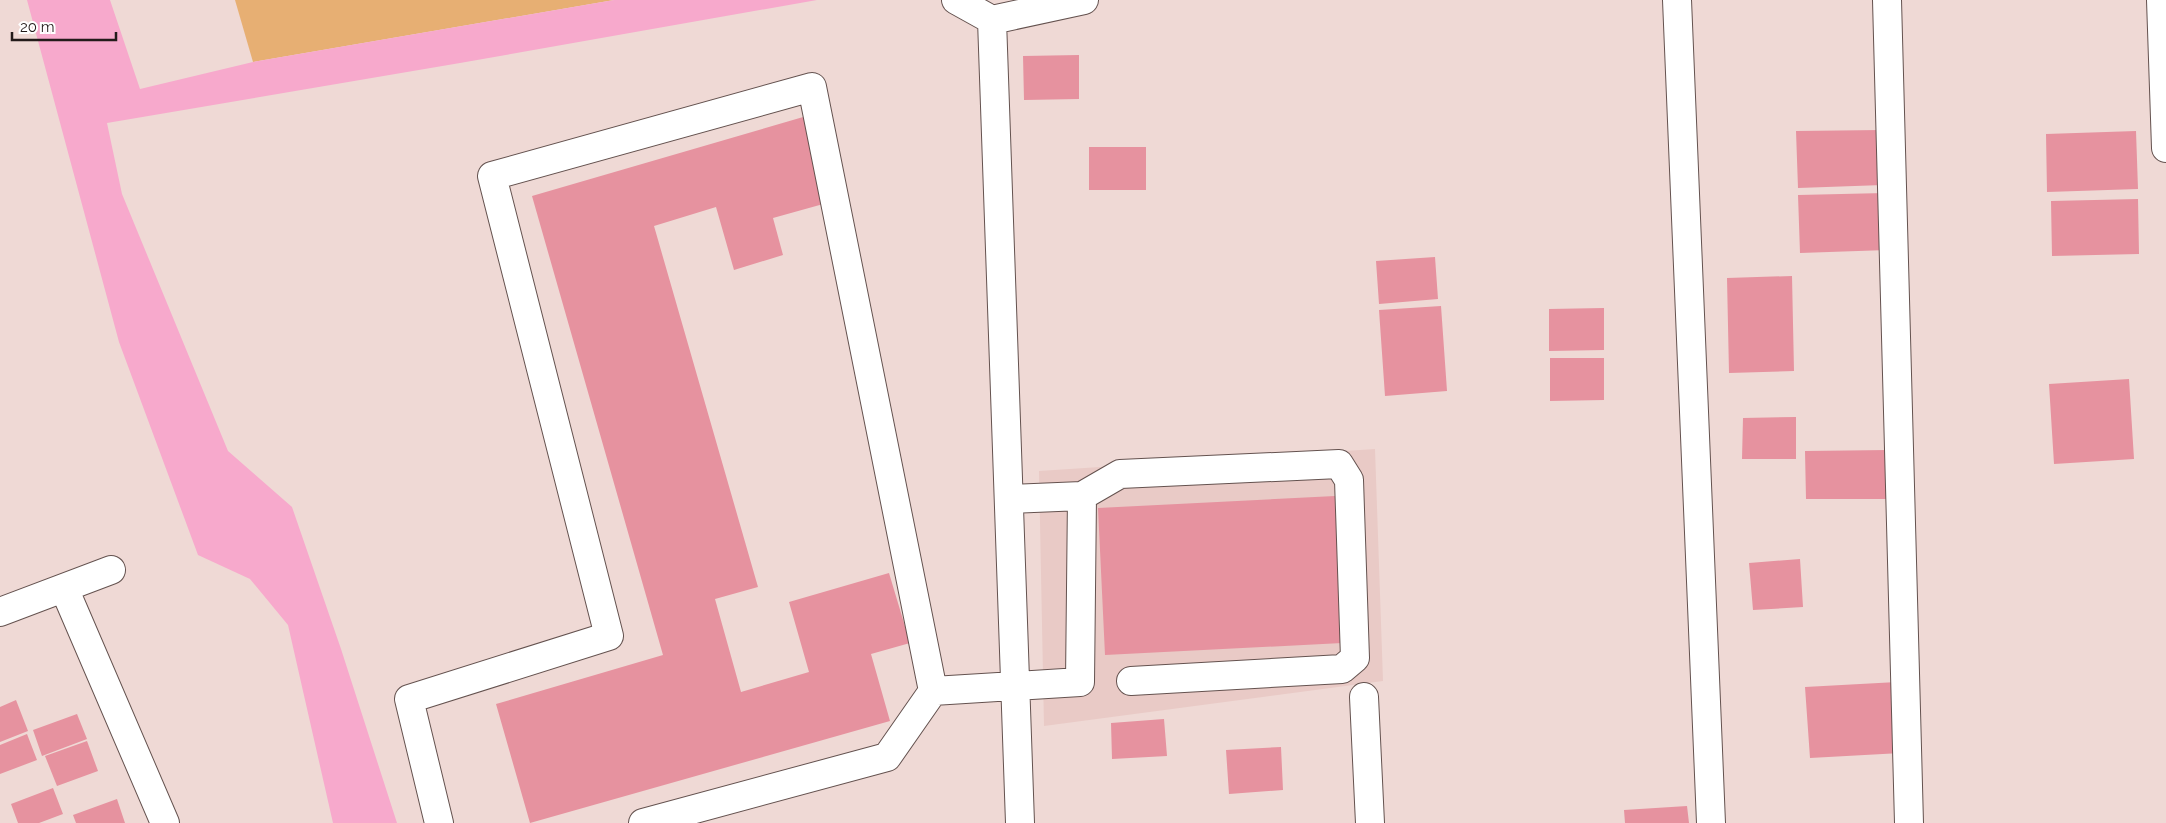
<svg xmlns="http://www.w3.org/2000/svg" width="2166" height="823" viewBox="0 0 2166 823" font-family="Raleway,sans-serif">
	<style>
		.built { fill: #e9cac6 }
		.green { fill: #e7af73 }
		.water { fill: #f7a9cc }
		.building { fill: #e6929f }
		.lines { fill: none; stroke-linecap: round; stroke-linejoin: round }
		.minor-casing { stroke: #64524f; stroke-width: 30 }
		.minor { stroke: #fff; stroke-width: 28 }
	</style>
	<rect width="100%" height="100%" fill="#efd9d5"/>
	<path class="built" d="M1375 449 1383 681 1044 726 1039 471Z"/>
	<path class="green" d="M235 0H614L253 62Z"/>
	<path class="water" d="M27 0H110L140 89 253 62 614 0H817L460 63 107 123 122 194 228 451 292 507 341 649 397 823H333L288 625 250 579 198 555 119 342Z"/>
	<path class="building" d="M1079 55V99L1024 100 1023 56Z
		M810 115 834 201 773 218 783 255 734 270 716 207 654 226 758 587 715 599 741 692 809 672 789 602 889 573 910 643 871 654 890 721 530 823 496 704 663 655 532 196Z
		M1881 130 1883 185 1798 188 1796 131Z
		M2136 131 2138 189 2047 192 2046 134Z
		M1089 147H1146V190H1089Z
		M1885 193 1887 250 1800 253 1798 195Z
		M2138 199 2139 254 2052 256 2051 201Z
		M1435 257 1438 299 1379 304 1376 261Z
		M1792 276 1794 371 1729 373 1727 278Z
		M1441 306 1447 391 1385 396 1379 310Z
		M1604 308V350L1549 351V309Z
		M1550 358H1604V400L1550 401Z
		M2129 379 2134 459 2054 464 2049 384Z
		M1796 417V459H1742L1743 418Z
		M1888 450 1889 499H1806L1805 451Z
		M1335 496 1342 643 1105 655 1098 508Z
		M1800 559 1803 607 1753 610 1749 563Z
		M1897 682 1901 753 1810 758 1805 687Z
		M16 700 28 731 0 742V707Z
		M77 714 87 739 42 756 33 730Z
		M1164 719 1167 756 1112 759 1111 723Z
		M27 734 37 760 0 774V745Z
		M87 741 98 771 57 786 45 756Z
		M1281 747 1283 790 1229 794 1226 750Z
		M53 788 63 814 39 823H18L11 804Z
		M117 799 125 823H76L73 815Z
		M1687 806 1689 823H1625L1624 810Z"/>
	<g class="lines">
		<defs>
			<path id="minor" d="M956 0 992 20 1084 0
				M1677 0 1711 823
				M1887 0 1909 823
				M2161 0 2166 148
				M992 20 1020 823
				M1009 499 1082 496 1120 474 1339 464 1349 480 1355 658 1342 669 1131 681
				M64 588 165 823
				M0 612 111 570
				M933 691 1080 682 1082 496
				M1364 697 1370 823
				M439 823 409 699 609 636 492 176 812 87 933 691 887 757 643 823"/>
		</defs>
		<use href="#minor" class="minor-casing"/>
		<use href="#minor" class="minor"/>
	</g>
	<path d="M12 32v8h104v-8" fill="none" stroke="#231b1a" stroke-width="2.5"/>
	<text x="20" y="32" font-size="15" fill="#231b1a" stroke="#ffffff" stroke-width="4" paint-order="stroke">20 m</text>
</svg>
